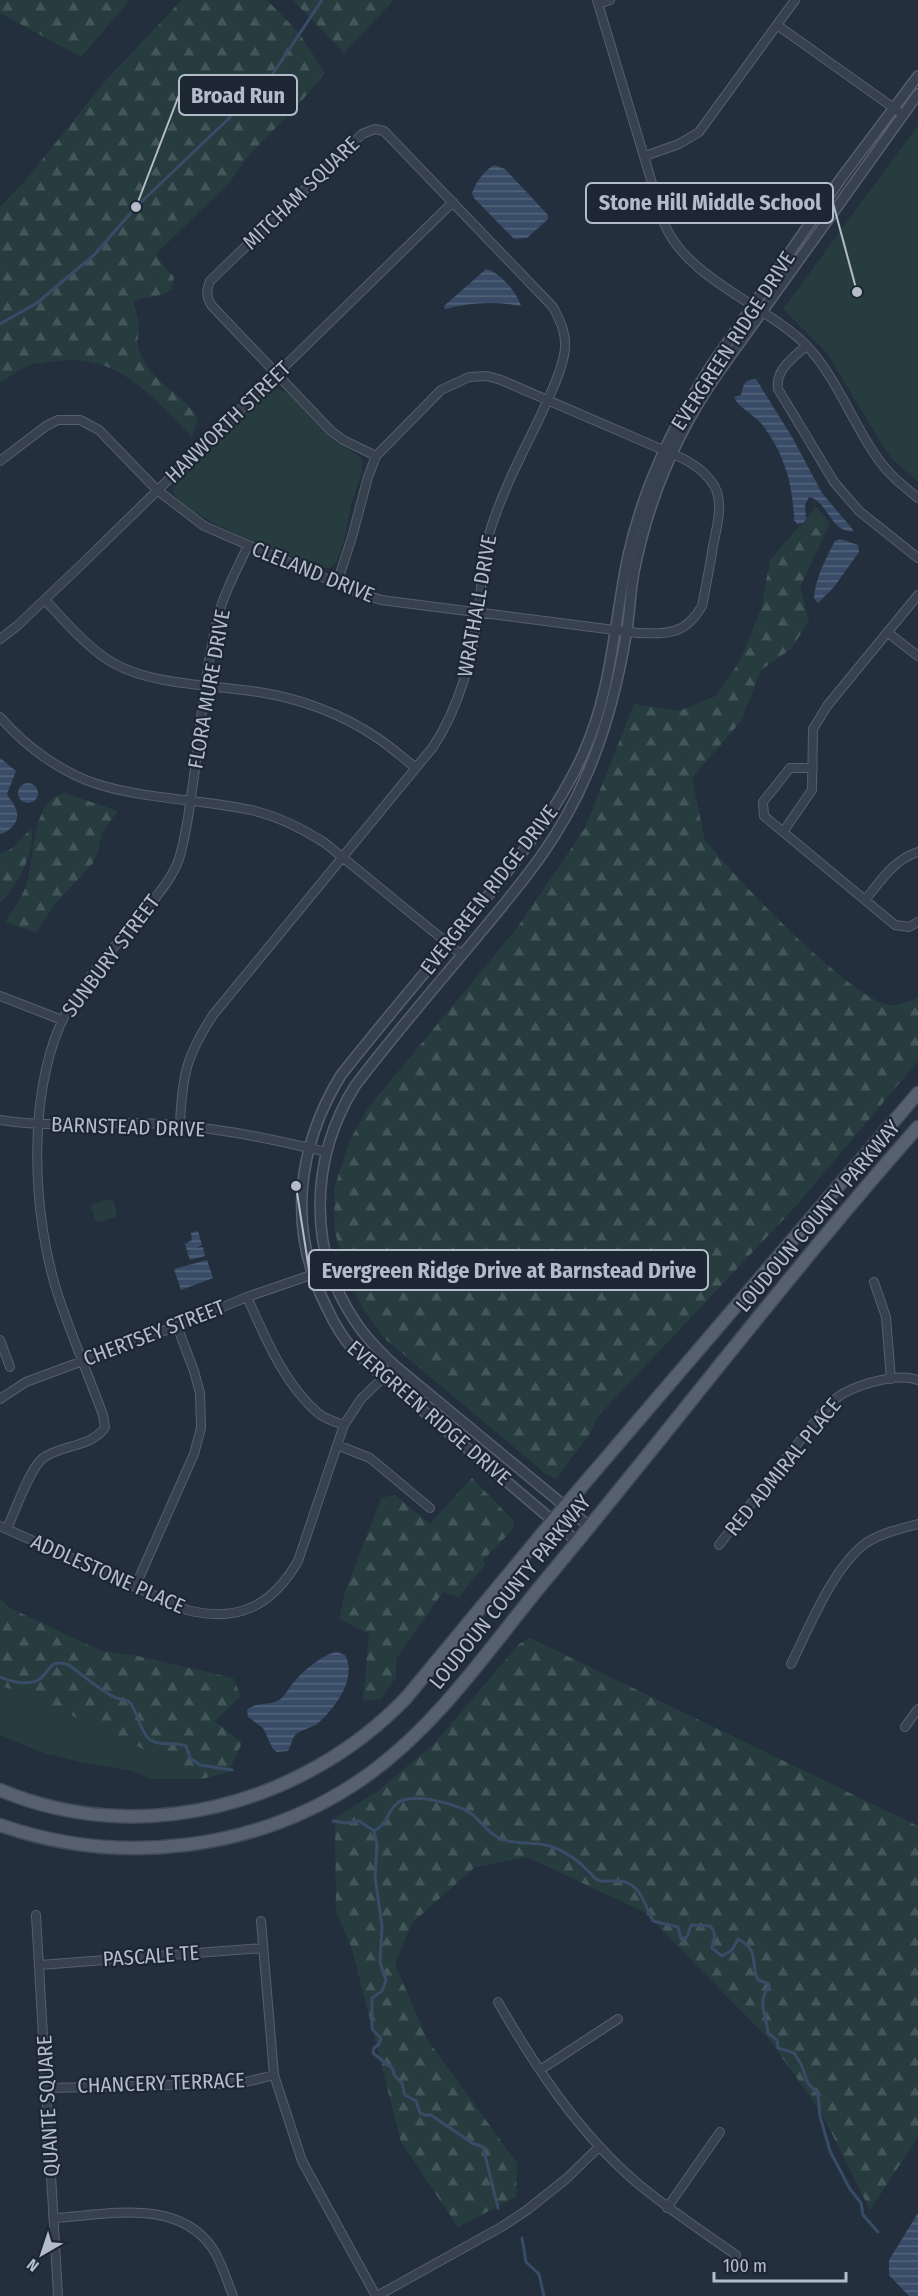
<svg xmlns="http://www.w3.org/2000/svg" width="918" height="2296" viewBox="0 0 918 2296" font-family="'Fira Sans Condensed',sans-serif">
	<style>
		.green { fill: #263c3f }
		.forest { fill: url(#forest-firs) }
		.water { fill: url(#water-rules) }
		.lines { fill: none; stroke-linecap: round; stroke-linejoin: round }
		.stream { stroke: #394c67; stroke-width: 3 }
		.minor-casing { stroke: #565f6c; stroke-width: 10 }
		.tertiary-casing { stroke: #565f6c; stroke-width: 12 }
		.primary-casing { stroke: #414a57; stroke-width: 15 }
		.minor { stroke: #38414e; stroke-width: 8 }
		.tertiary { stroke: #38414e; stroke-width: 9 }
		.primary { stroke: #56606e; stroke-width: 12 }
		.labels { text-anchor: middle; dominant-baseline: central; stroke-width: 4.5; stroke-linejoin: round; paint-order: stroke }
		.street-label { font-size: 21px; fill: #b4bcc9; stroke: #1d2633 }
		.leader { fill: none; stroke: #b4bcc9; stroke-width: 2 }
		.callout-dot { fill: #b4bcc9; stroke: #1d2633; stroke-width: 2 }
		.callout { fill: #1d2633; stroke: #b4bcc9; stroke-width: 2 }
		.callout-label { font-size: 22px; text-anchor: middle; font-weight: bold; fill: #b4bcc9 }
	</style>
	<defs>
		<pattern id="forest-firs" width="22" height="20" patternUnits="userSpaceOnUse" patternTransform="scale(1.5)"><rect width="22" height="20" fill="#263c3f"/><path d="M5 1l3.5 6h-7zM16 11l3.5 6h-7z" fill="#435659"/></pattern>
		<pattern id="water-rules" width="6" height="5" patternUnits="userSpaceOnUse" patternTransform="scale(1.5)"><rect width="6" height="5" fill="#394c67"/><path d="M0 2.5h6" fill="none" stroke="#53647b"/></pattern>
	</defs>
	<rect width="100%" height="100%" fill="#242f3e"/>
	<path class="green" d="M918 125V482L894 461 884 448 827 353 783 309Z
		M276 388 288 393 333 441 356 454 362 460V471L351 505 344 541 337 561 330 568 317 567C284 553 197 522 176 497 172 492 173 486 176 480L269 390Z
		M111 1199 113 1200 117 1213 116 1217 98 1222 95 1221 91 1207 92 1204Z
		M0 1686 19 1691 171 1762 202 1779H150L132 1771 81 1762 46 1754 0 1735Z"/>
	<path class="forest" d="M0 0H130L81 57 0 13Z
		M182 0H267L299 33 325 73 298 105 249 155 229 183 157 253 159 260 174 277 172 289C161 298 147 296 134 301 134 310 138 316 139 324 140 332 136 340 138 347 148 383 181 390 198 418L192 437C152 397 119 353 56 361 49 362 40 362 33 364 21 368 10 377 0 382V207L24 182 107 79Z
		M293 0H394L344 53Z
		M816 507 830 523 800 587 809 621 791 649 761 670 741 721 692 778 705 842 708 843C732 875 855 1004 891 1005 899 1006 910 1000 918 998V1061L797 1205 598 1416 591 1432 556 1479 546 1474 383 1337 363 1309 347 1276 335 1232 334 1189 349 1142 368 1108 517 928 585 828 634 704 679 711 716 696 740 661 761 609 770 560Z
		M64 793 118 811 102 832 98 852 93 863 55 904 36 933 5 922C12 911 21 899 26 886 36 858 30 802 64 793Z
		M31 828C37 850 16 888 0 903V853C13 852 23 837 31 828Z
		M472 1478 513 1520 514 1528 483 1560 485 1565 459 1597 443 1592 396 1659V1677L381 1699 363 1701 369 1634 339 1619 344 1595 381 1498 395 1495 430 1524Z
		M0 1599 10 1608 101 1651 138 1656 233 1678 241 1696 215 1721 242 1743 228 1772 202 1779 171 1762 19 1691 0 1686Z
		M530 1638 918 1826V2137L870 2210 821 2112 768 2038 644 1912 527 1857 475 1867 412 1923 395 1964 427 2039 517 2163 516 2197 458 2227 401 2142 352 1949 336 1911 335 1818 378 1791 435 1743 519 1644Z"/>
	<path class="water" d="M494 165 505 169 548 215V219L527 238 514 239 474 198 472 193C476 182 484 171 494 165Z
		M486 269C500 272 517 293 521 306 495 301 470 302 445 309L444 306Z
		M756 379 792 437 822 493 854 531C831 534 829 502 809 497L805 505 806 519 803 523 797 524 794 520C793 483 784 453 761 423 753 414 739 408 734 397L741 395C744 385 743 380 756 379Z
		M840 539 858 545 859 552 834 587 818 603 814 598C815 579 826 558 835 541Z
		M0 758 16 771 7 794C9 799 13 802 15 807 22 820 11 831 0 834Z
		M18 793a10 10 0 1 1 20 0a10 10 0 1 1-20 0Z
		M198 1231 202 1245 197 1248 203 1247 205 1256 190 1260 187 1252 191 1250 187 1251 185 1244 192 1240 191 1233Z
		M207 1260 213 1278 181 1290 174 1269Z
		M337 1652 345 1655C358 1678 334 1710 317 1724 311 1728 301 1730 296 1734 292 1738 291 1746 288 1751L277 1752 273 1749 263 1728 248 1717 247 1710C255 1702 268 1706 279 1700 286 1696 288 1688 294 1682 303 1671 323 1654 337 1652Z
		M918 2213V2296H909L889 2275V2260Z"/>
	<g class="lines">
		<path class="stream" d="M0 324 37 303 94 255 136 207 268 81 322 0
			M0 1677C9 1681 28 1686 38 1680 50 1674 48 1657 69 1665 84 1676 99 1690 116 1698 120 1699 126 1699 129 1702 136 1706 139 1730 149 1739 159 1747 175 1741 186 1746L190 1758 200 1765 232 1770
			M333 1821 346 1823 359 1821 374 1831C390 1824 388 1801 408 1799 424 1796 461 1805 473 1815 482 1823 490 1835 501 1839 516 1845 534 1841 550 1846 564 1851 578 1860 588 1871 592 1874 593 1878 598 1880 604 1883 613 1880 620 1881 642 1884 644 1905 653 1921L678 1927 681 1939 687 1937 691 1925 710 1926C718 1934 713 1939 712 1948L722 1956 732 1950 738 1939C760 1950 750 1963 758 1980L769 1984V1987C756 2001 767 2017 768 2033L777 2040 778 2048 794 2053 801 2064 808 2083 818 2094 820 2116 830 2151 850 2189 861 2203 863 2215 878 2232
			M374 1831 377 1845 375 1876 382 1927 380 1962 386 1980 382 1991 372 1998V2029L381 2038 379 2044 374 2048 373 2053 393 2069 394 2075 402 2083 405 2095 416 2101 420 2113 425 2115H431L472 2143 483 2147 498 2208
			M522 2238 526 2262 539 2274 544 2296"/>
		<defs>
			<path id="minor" d="M597 0 664 223C686 278 764 304 805 344 836 376 851 420 876 456 887 473 903 486 918 498
				M598 4 610 0
				M777 25 898 111
				M645 156 679 144 699 132 795 0
				M806 346C793 358 775 370 778 389L834 482 859 511 918 558
				M0 461 46 426 58 420H80L99 430 157 490 204 526 357 592 381 600 638 633C668 634 685 635 702 606 706 586 710 566 713 546 722 504 727 483 684 459L501 380 487 376 469 377 441 390 376 456 368 477 352 537 337 583
				M45 600C66 622 88 649 115 664 152 685 215 685 258 692 299 698 342 714 376 737 390 746 403 758 416 768
				M887 632 918 656
				M0 639 17 626 80 566 453 202
				M0 717C25 746 60 772 97 784 148 800 203 799 255 811 280 817 303 829 325 843L462 955
				M813 768H790L763 802 764 816 895 925 909 927 918 922
				M783 832 812 790 813 729 827 706 918 595
				M865 900C880 882 894 859 918 852
				M0 996 62 1020
				M0 1120C46 1128 91 1122 137 1123 201 1124 264 1137 326 1152
				M180 1125C182 1076 186 1056 213 1015L433 747C460 706 472 658 479 609 482 582 483 554 491 528 503 490 522 454 539 419 548 399 560 376 564 355 568 337 561 322 553 307L384 131 375 129 362 134 210 281C206 291 206 297 212 306L331 431 343 440 376 456
				M874 1282 886 1317 891 1379
				M247 1297C265 1337 284 1384 318 1413 325 1419 335 1422 344 1425
				M0 1340 10 1367
				M0 1399 26 1382 177 1326 247 1297 311 1275
				M337 1445 370 1458 430 1508
				M0 1526 187 1610C238 1623 272 1606 298 1561L344 1425 361 1399 395 1366
				M7 1529C14 1513 30 1468 43 1458 60 1445 93 1447 105 1427L103 1415C89 1377 73 1339 60 1301 31 1218 24 1077 73 1001 92 971 117 944 140 917 154 899 171 881 179 859 186 836 189 813 192 790 201 731 204 668 220 610 226 588 239 566 248 545
				M719 1545 823 1411C829 1405 836 1397 844 1393 863 1383 898 1373 918 1380
				M135 1587 194 1454 201 1428 200 1393 194 1371 177 1326
				M791 1664C809 1628 833 1567 866 1543 881 1533 900 1529 918 1524
				M905 1727 918 1709
				M36 1915 58 2296
				M261 1921 274 2075 302 2161 376 2296
				M40 1965 263 1948
				M498 2002C536 2068 578 2132 636 2182 668 2209 702 2231 736 2255
				M540 2070 618 2019
				M47 2088 222 2084 246 2082 274 2075
				M667 2208 720 2132
				M54 2218C107 2215 178 2197 213 2249 222 2263 227 2281 233 2296
				M377 2296 503 2226 527 2210 566 2179 599 2147"/>
			<path id="tertiary" d="M590 1527 395 1366C380 1352 366 1338 355 1321 307 1250 310 1158 355 1086 395 1033 439 983 481 932 524 880 560 838 587 774 606 730 618 683 626 635 630 614 630 593 634 572 648 501 677 432 718 373L918 94
				M578 1542 382 1376C372 1367 361 1358 352 1348 341 1336 333 1321 326 1306 287 1229 297 1147 341 1075 387 1017 435 961 482 903 520 856 558 810 583 754 612 691 614 622 628 556 643 487 673 425 711 366L842 177 918 76"/>
			<path id="primary" d="M0 1790C140 1849 303 1805 406 1698L565 1506 918 1093
				M0 1825C120 1867 257 1851 362 1779 436 1728 487 1651 543 1583 669 1432 788 1274 918 1127"/>
		</defs>
		<use href="#minor" class="minor-casing"/>
		<use href="#tertiary" class="tertiary-casing"/>
		<use href="#primary" class="primary-casing"/>
		<use href="#minor" class="minor"/>
		<use href="#tertiary" class="tertiary"/>
		<use href="#primary" class="primary"/>
	</g>
	<g class="labels">
		<g class="street-label">
			<text transform="translate(301 193) rotate(-44)">MITCHAM SQUARE</text>
			<text transform="translate(733 341) rotate(-57)">EVERGREEN RIDGE DRIVE</text>
			<text transform="translate(228 422) rotate(-44)">HANWORTH STREET</text>
			<text transform="translate(313 572) rotate(22)">CLELAND DRIVE</text>
			<text transform="translate(477 606) rotate(-80)">WRATHALL DRIVE</text>
			<text transform="translate(209 689) rotate(-80)">FLORA MURE DRIVE</text>
			<text transform="translate(489 890) rotate(-52)">EVERGREEN RIDGE DRIVE</text>
			<text transform="translate(111 956) rotate(-53)">SUNBURY STREET</text>
			<text transform="translate(128 1127) rotate(2)">BARNSTEAD DRIVE</text>
			<text transform="translate(818 1216) rotate(-50)">LOUDOUN COUNTY PARKWAY</text>
			<text transform="translate(154 1333) rotate(-21)">CHERTSEY STREET</text>
			<text transform="translate(429 1413) rotate(41)">EVERGREEN RIDGE DRIVE</text>
			<text transform="translate(783 1467) rotate(-51)">RED ADMIRAL PLACE</text>
			<text transform="translate(108 1574) rotate(24)">ADDLESTONE PLACE</text>
			<text transform="translate(510 1592) rotate(-51)">LOUDOUN COUNTY PARKWAY</text>
			<text transform="translate(151 1956) rotate(-4)">PASCALE TE</text>
			<text transform="translate(161 2083) rotate(-2)">CHANCERY TERRACE</text>
			<text transform="translate(48 2106) rotate(-93)">QUANTE SQUARE</text>
		</g>
	</g>
	<path class="leader" d="M136 207L179 95M857 292L833 203M296 1186L309 1270"/>
	<g class="callout-dot">
		<circle cx="136" cy="207" r="6"/>
		<circle cx="857" cy="292" r="6"/>
		<circle cx="296" cy="1186" r="6"/>
	</g>
	<g class="callout">
		<rect x="179" y="75" width="118" height="40" rx="6"/>
		<rect x="586" y="183" width="247" height="40" rx="6"/>
		<rect x="309" y="1250" width="399" height="40" rx="6"/>
	</g>
	<g class="callout-label">
		<text x="238" y="103">Broad Run</text>
		<text x="710" y="210">Stone Hill Middle School</text>
		<text x="509" y="1278">Evergreen Ridge Drive at Barnstead Drive</text>
	</g>
	<g transform="translate(42 2254) rotate(219)" stroke="#1d2633" stroke-width="4.5" paint-order="stroke">
	<path d="M0-4.5L10 22L0 15L-10 22Z" fill="#b4bcc9"/>
	<text y="-9" font-size="16" font-weight="bold" text-anchor="middle" fill="#b4bcc9">N</text>
	</g>
	<path d="M714 2272v9h132v-9" fill="none" stroke="#b4bcc9" stroke-width="3"/>
	<text x="723" y="2272" font-size="18" fill="#b4bcc9" stroke="#1d2633" stroke-width="4.5" paint-order="stroke">100 m</text>
</svg>
